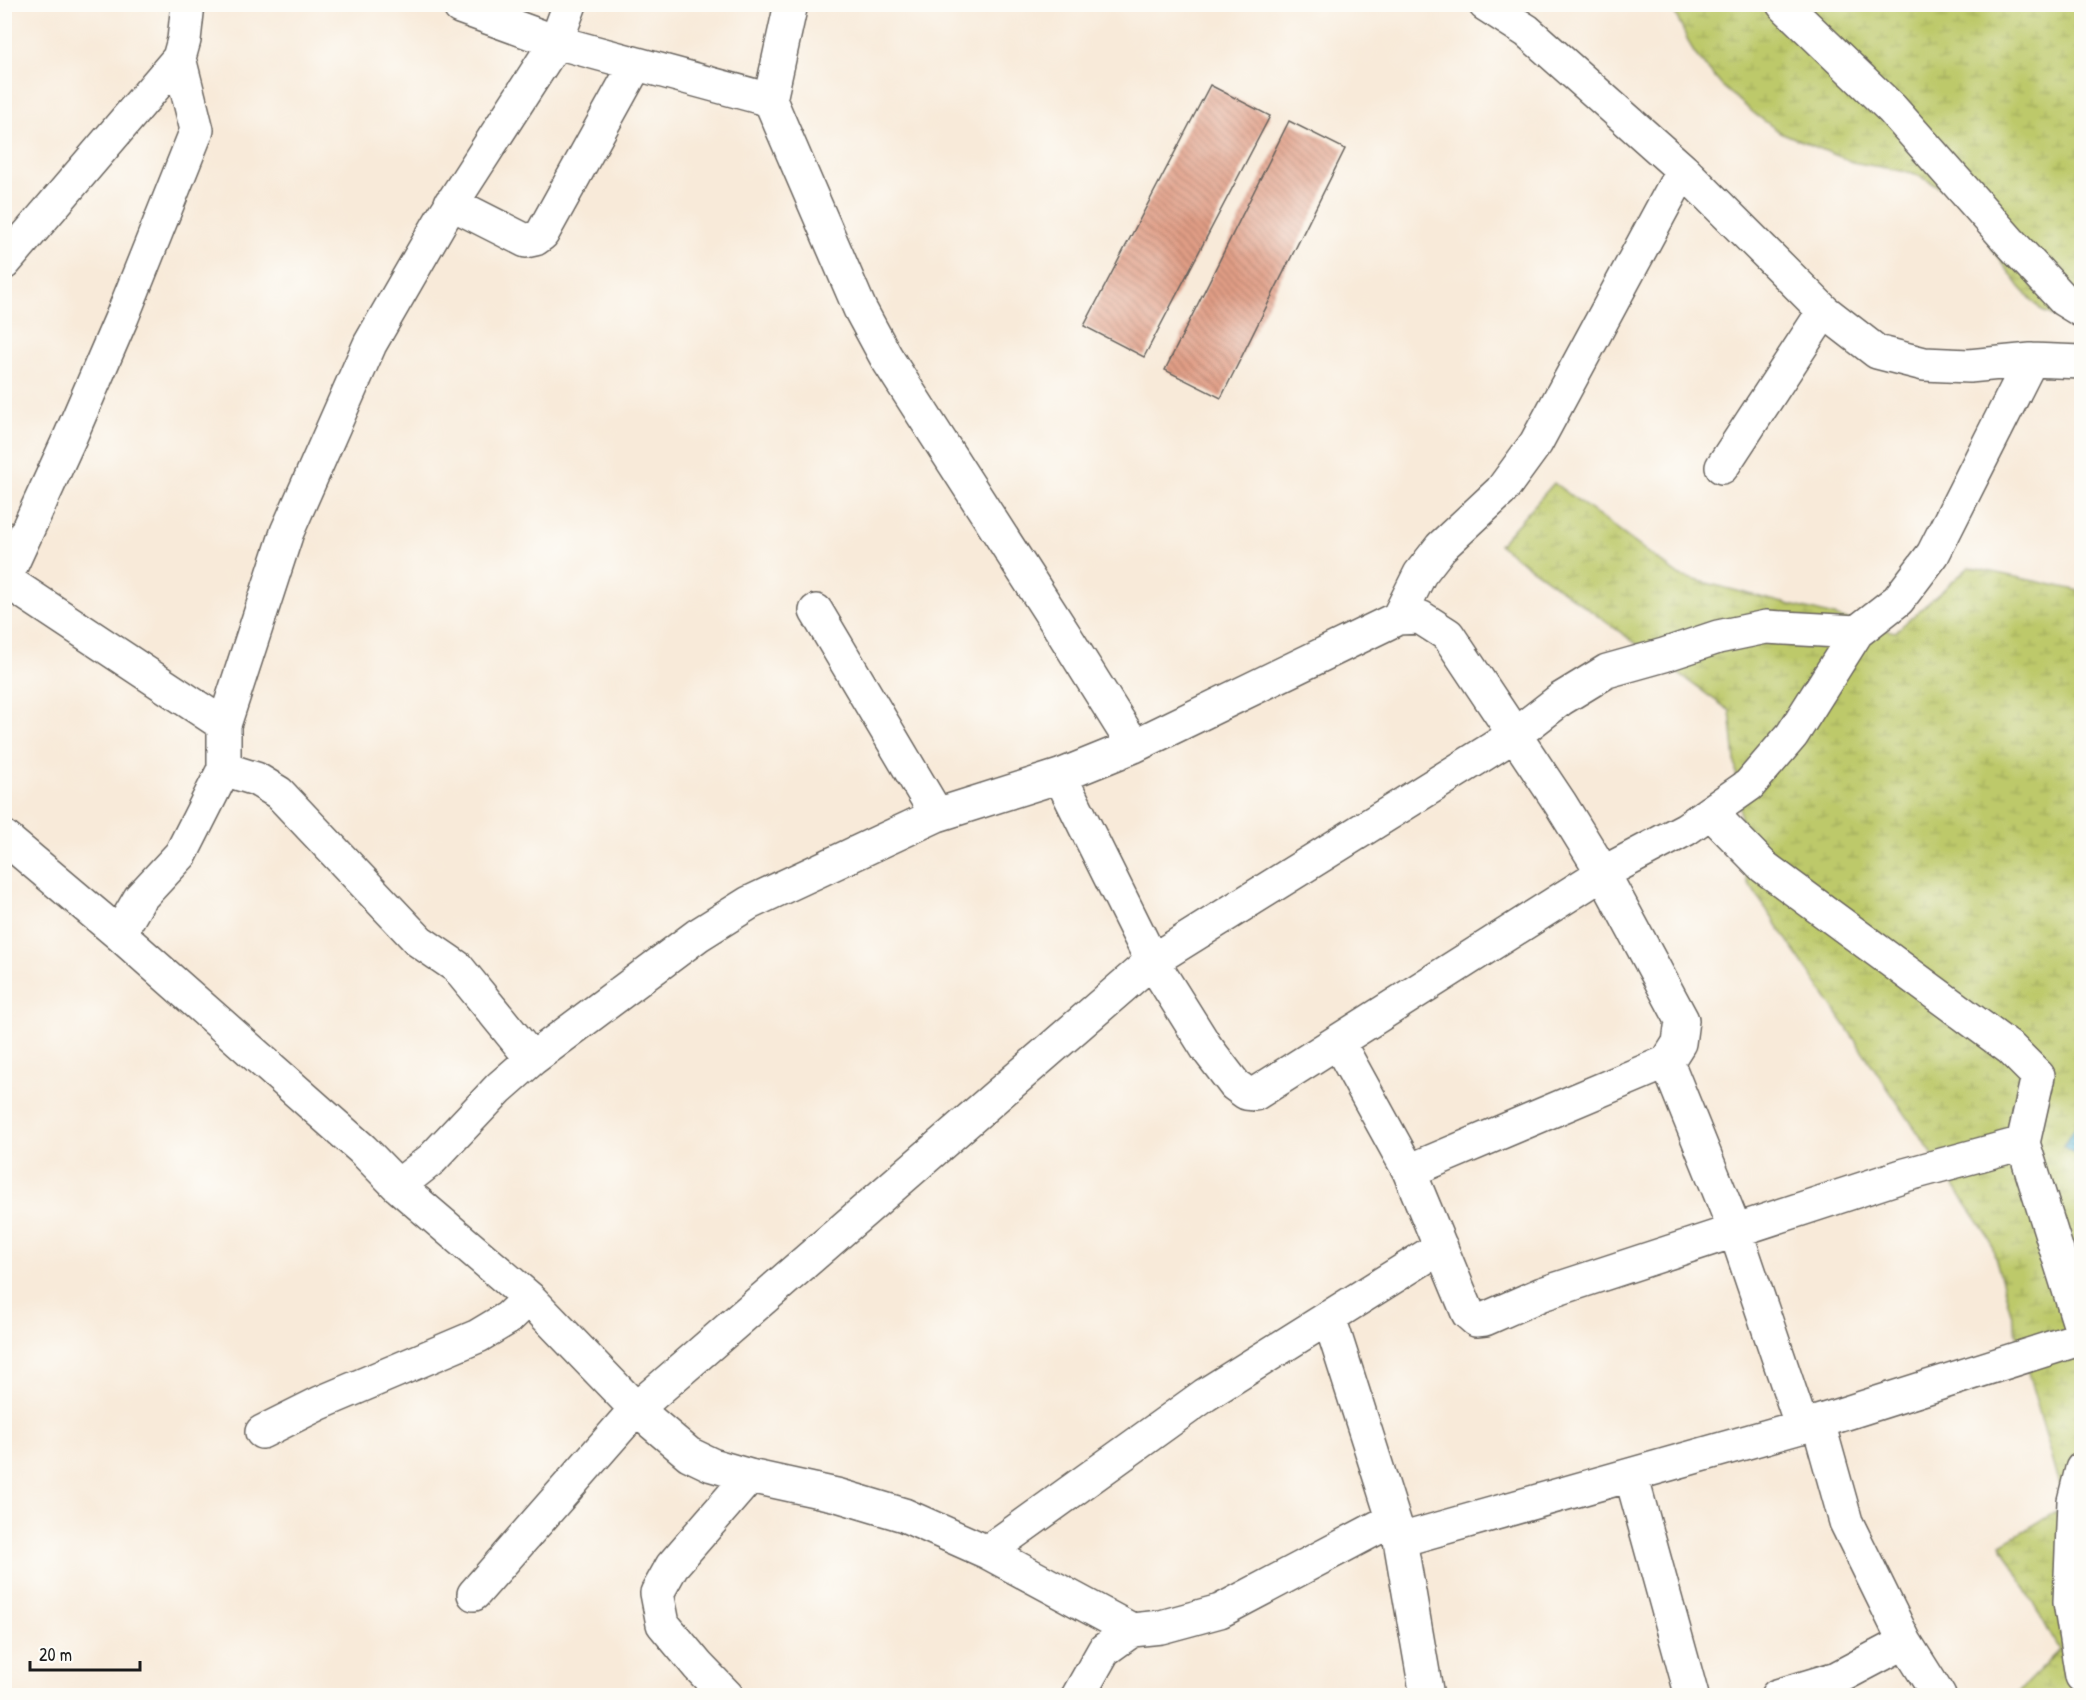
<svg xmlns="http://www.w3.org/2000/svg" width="2086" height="1700" viewBox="0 0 2086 1700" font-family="'Patrick Hand',sans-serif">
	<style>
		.wetland { fill: url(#wetland-marsh); stroke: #6c7244; stroke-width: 1.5 }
		.water { fill: url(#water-rules); stroke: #396878; stroke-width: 1.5 }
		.building { fill: url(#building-back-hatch) }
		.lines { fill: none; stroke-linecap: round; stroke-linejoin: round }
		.minor-casing { stroke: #69645e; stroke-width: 36 }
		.minor { stroke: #fff; stroke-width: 33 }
	</style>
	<defs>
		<pattern id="wetland-marsh" width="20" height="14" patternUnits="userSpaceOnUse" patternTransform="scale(1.5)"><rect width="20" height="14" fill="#bdc96b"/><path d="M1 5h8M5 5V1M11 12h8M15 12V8" fill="none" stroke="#a2ac5c"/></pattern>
		<pattern id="water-rules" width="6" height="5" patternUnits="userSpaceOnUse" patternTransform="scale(1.5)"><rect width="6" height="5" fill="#56b5d5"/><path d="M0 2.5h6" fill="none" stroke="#4692ac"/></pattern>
		<pattern id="building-back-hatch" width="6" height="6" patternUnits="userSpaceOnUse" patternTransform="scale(1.5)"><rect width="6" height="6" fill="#e09d85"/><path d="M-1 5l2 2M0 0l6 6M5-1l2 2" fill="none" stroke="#b57f6c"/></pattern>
	</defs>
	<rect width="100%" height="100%" fill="#fdfcf7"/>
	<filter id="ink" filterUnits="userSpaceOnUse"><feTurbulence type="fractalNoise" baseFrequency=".0167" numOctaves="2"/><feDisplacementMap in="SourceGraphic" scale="12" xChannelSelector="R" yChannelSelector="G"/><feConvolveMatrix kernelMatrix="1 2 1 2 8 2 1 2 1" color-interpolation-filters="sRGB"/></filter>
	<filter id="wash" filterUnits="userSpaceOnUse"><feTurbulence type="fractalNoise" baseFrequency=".008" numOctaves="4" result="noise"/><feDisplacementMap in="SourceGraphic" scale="24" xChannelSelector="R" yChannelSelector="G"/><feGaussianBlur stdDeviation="1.35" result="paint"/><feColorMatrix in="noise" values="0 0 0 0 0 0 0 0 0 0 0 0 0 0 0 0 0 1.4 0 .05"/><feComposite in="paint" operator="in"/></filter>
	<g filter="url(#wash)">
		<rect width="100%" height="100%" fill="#f8ead9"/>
		<path class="wetland" d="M1671 5H2081V327L2042 311 2020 287 1992 249 1978 214 1952 193 1913 173 1852 162 1780 132 1756 115 1722 86 1694 53Z
			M1554 483 1680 576 1895 632 1969 567 2081 591V1695H2015L2059 1650 2001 1544 2066 1506 1990 1239 1747 881 1730 711 1499 545Z"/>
		<path class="water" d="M2081 1116V1158L2064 1146Z"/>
		<g id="blocks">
			<path class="building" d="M1210 85 1270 116 1144 357 1084 326Z
				M1289 121 1345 149 1221 398 1165 370Z"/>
		</g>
	</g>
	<g filter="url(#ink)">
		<use href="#blocks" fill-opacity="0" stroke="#69645e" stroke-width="1.5"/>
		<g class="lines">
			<defs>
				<path id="minor" d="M791 4 770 100 860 309 886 357 1064 634 1134 746
					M1485 4 1527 31 1683 170 1824 311 1877 352 1924 364 1969 366 2031 360 2082 362
					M1783 4 1892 109 2009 241 2064 300 2082 311
					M460 7 556 42 770 100
					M451 203 526 241 535 239 542 234 636 64
					M4 263 179 58
					M1722 467 1824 311
					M4 579 224 725
					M5 579 71 435 122 317 197 130 179 58 184 40 188 4
					M816 611 937 815
					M1398 618 1420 574 1441 547 1501 491 1536 443 1683 170
					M224 769 256 779 279 793 419 941 457 967 532 1059
					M1060 776 1152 961 1206 1047 1235 1085 1246 1093 1255 1094 1603 873 1686 829 1749 785 1792 735 1857 632 1898 600 1933 554 2031 360
					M1710 812 1764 867 2011 1049 2038 1076 2023 1143 2082 1331
					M4 837 119 934 362 1149 398 1186 529 1298 636 1409 689 1454 712 1465 750 1476 837 1495 904 1515 987 1552 1132 1630 1161 1627 1220 1611 1392 1520
					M119 934 140 898 181 854 224 769V725L287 532 370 344 442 219 556 42 570 4
					M1338 1042 1409 1171 1468 1313 1476 1320 1485 1319 1542 1294 1905 1175 2023 1143
					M1667 1062 1735 1230 1802 1427
					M398 1186 432 1159 499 1088 532 1059 698 935 749 903 937 815 1060 776 1134 746 1398 618 1420 617 1448 635 1560 803 1603 873 1682 1020 1679 1043 1667 1062 1409 1171
					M1329 1317 1400 1540 1427 1696
					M1818 1422 1846 1522 1905 1642 1939 1696
					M262 1432 320 1403 478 1336 508 1318 529 1298
					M2082 1469 2074 1501 2070 1602 2082 1676
					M1631 1475 1692 1696
					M1400 1540 1818 1422 2082 1338
					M987 1552 1205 1395 1441 1247
					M474 1594 636 1409 1152 961 1516 734 1561 699 1607 671 1664 655 1718 637 1766 627 1857 632
					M727 1696 698 1666 663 1624 657 1593 672 1566 750 1476
					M1078 1696 1104 1650 1132 1630
					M1777 1696 1837 1678 1905 1642"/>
			</defs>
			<use href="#minor" class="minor-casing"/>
			<use href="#minor" class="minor"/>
		</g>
	</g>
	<rect width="2086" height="1700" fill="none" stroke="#fdfcf7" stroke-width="24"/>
	<path d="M30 1661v9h110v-9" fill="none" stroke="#1c1c1c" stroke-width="3"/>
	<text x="39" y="1661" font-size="18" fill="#1c1c1c" stroke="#fdfcf7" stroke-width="4.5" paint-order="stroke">20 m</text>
</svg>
